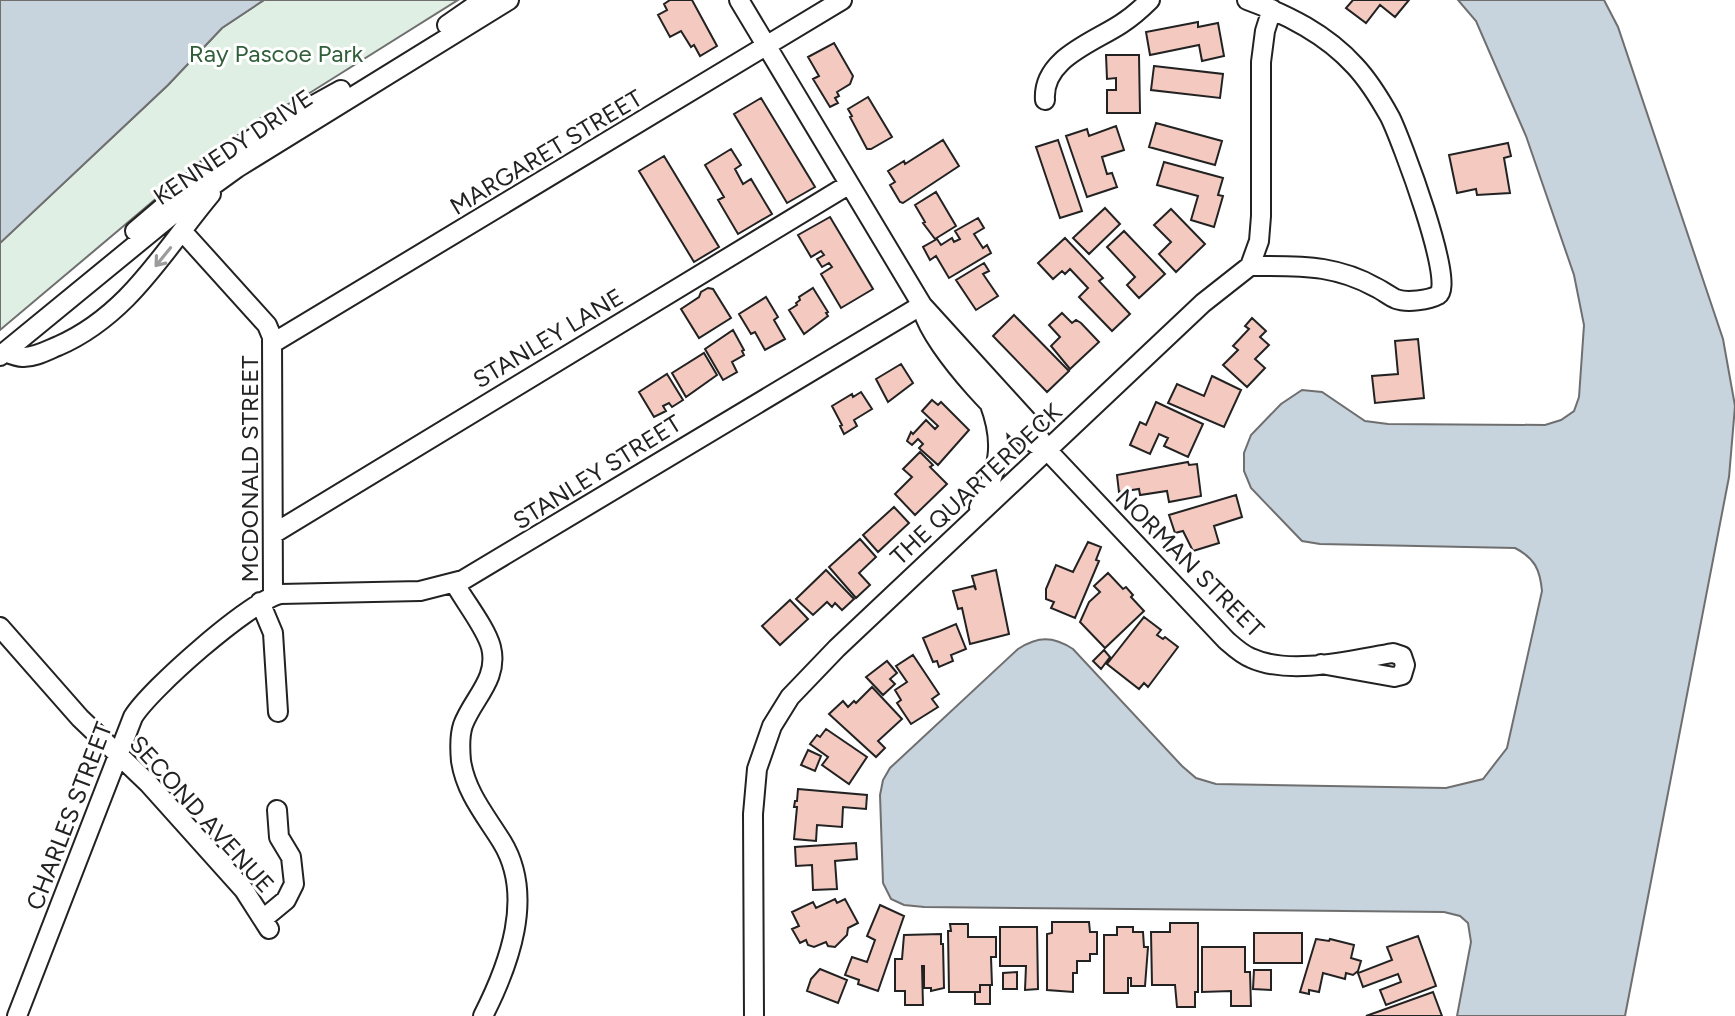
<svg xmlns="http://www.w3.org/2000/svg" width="1735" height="1016" viewBox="0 0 1735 1016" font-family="Figtree,sans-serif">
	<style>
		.green { fill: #e0efe3; stroke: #6f6f6f; stroke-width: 2 }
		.water { fill: #c7d3dd; stroke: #6f6f6f; stroke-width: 2 }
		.building { fill: #f3c9c0; stroke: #222; stroke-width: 2 }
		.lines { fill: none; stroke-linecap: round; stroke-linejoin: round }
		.minor-casing { stroke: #222; stroke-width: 22 }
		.minor { stroke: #fff; stroke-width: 18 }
		.oneway { stroke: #9c9c9c }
		.labels { text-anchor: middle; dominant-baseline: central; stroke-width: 6; stroke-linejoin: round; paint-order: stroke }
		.park-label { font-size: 24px; fill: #2f5e38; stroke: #fff }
		.street-label { font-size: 24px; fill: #222; stroke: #fff }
	</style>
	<rect width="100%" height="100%" fill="#fff"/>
	<path class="green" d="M264 0H458L308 94 257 120 246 133 224 149 208 155 0 330V243L168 85 222 28Z"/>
	<path class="water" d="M0 0H264L222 28 168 85 0 243Z
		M1458 0H1604L1618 27 1723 339 1735 406 1729 477 1625 1016H1457L1471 942 1468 923 1460 916 1444 912 924 907 904 905 891 899 883 883 880 795 883 780 890 768 1018 649C1038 636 1053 636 1073 649L1182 766 1196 778 1216 784 1446 788 1483 779 1507 748 1542 591C1540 570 1535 558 1515 548L1320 544 1302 541 1251 488 1244 471V453L1251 435 1281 404 1302 390 1322 392 1365 421 1388 424 1545 425 1561 420 1574 411 1579 397 1584 325 1574 275 1526 136 1476 21Z"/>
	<path class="building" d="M670 0H692L717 46 700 56 694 45 691 47 681 31 670 37 658 15 667 10 664 4Z
		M1353 0H1409L1395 17 1380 5 1366 23 1346 8Z
		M1198 22V27L1218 23 1224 56 1202 61 1199 45 1150 55 1146 32Z
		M834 43 853 76 850 84 837 92 839 96 835 98 838 103 830 107 813 79 819 76 808 57Z
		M1106 55H1139L1140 113H1107V90H1116V78L1107 79Z
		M1154 66 1223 74 1220 98 1151 90Z
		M868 97 892 137 871 149H867L850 117 852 116 848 109Z
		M761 98 815 187 787 203 734 114Z
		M1156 123 1222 141 1215 165 1149 147Z
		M1116 126 1124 150 1102 157 1107 174 1112 173 1117 187 1087 197 1066 136 1087 129 1089 136Z
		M943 140 959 166 903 203 900 202 890 185 895 182 888 171 904 161 905 164Z
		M1058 140 1082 211 1060 218 1036 147Z
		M1508 143 1511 156 1504 158 1510 193 1477 195 1476 189 1457 193 1449 155Z
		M731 149 741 165 735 169 743 184 751 179 772 214 738 234 718 200 724 197 705 165Z
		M664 156 719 247 694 262 639 171Z
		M1164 162 1223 178 1218 195 1223 196 1214 227 1191 220 1198 196 1157 185Z
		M936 192 956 226 935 239 923 223 925 222 915 205Z
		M1105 208 1120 224 1089 254 1073 238Z
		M1171 209 1205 244 1176 272 1159 254 1171 242 1154 225Z
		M830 217 873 289 841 308 821 274 832 267 829 263 822 267 817 259 824 255 821 251 811 257 798 235Z
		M978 218 984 228 974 234 983 248 987 245 991 253 949 278 936 256 930 260 923 247 937 239 941 245 952 238 954 242 960 239 955 231Z
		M1124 231 1165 274 1139 298 1127 285 1135 277 1107 247Z
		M1065 238 1103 278 1099 281 1130 314 1112 331 1079 297 1088 288 1070 269 1065 274 1062 271 1053 279 1038 263Z
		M984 263 989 271 983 274 998 296 976 310 956 280Z
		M708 288 713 289 731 318 699 338 681 309 699 297 701 292Z
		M813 288 828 312 826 313 828 316 804 334 789 310 797 305 796 303 800 300 799 297Z
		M766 297 778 317 774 320 785 339 765 350 755 332 751 334 739 314Z
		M1062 313 1072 323 1076 320 1081 323 1099 342 1070 369 1051 346 1060 337 1049 325Z
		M1014 315 1069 371 1047 392 993 336Z
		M1252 318 1266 331 1260 337 1269 345 1255 359 1265 368 1247 387 1223 365 1238 350 1233 346 1249 329 1245 326Z
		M733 330 744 350 742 351 744 355 732 362 737 372 723 380 705 349Z
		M1418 339 1424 398 1375 403 1372 376 1398 374 1395 341Z
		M704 353 717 375 686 397 672 373Z
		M901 364 913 383 888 402 876 379Z
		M667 374 683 400 672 407 669 403 663 406 666 411 654 417 639 392Z
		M1212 376 1241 390 1224 427 1168 403 1177 384 1204 396Z
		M861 392 872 409 854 420 857 426 844 434 840 426 842 425 832 406 852 394 853 397Z
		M932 400 938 405 941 402 969 430 938 465 919 448 923 444 918 439 912 445 907 441 911 432 913 434 926 420 935 429 938 426 922 411Z
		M1156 402 1203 424 1188 457 1164 446 1168 438 1159 434 1150 454 1130 445 1140 422 1146 425Z
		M920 452 933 465 930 467 947 484 915 515 895 494 912 477 903 469Z
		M1188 462 1189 465 1197 464 1201 496 1169 502 1167 491 1140 495 1139 489 1119 492 1117 475Z
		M1236 495 1242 517 1214 526 1219 543 1193 551 1183 531 1175 533 1169 515Z
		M894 507 909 523 878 552 863 535Z
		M860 539 876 557 859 573 870 585 856 598 829 567Z
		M1088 542 1101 547 1096 560 1099 561 1075 618 1051 608 1054 602 1046 599V589L1056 565 1073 572Z
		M826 570 854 599 842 610 835 603 832 607 827 602 813 615 796 599Z
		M996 570 1009 634 970 644 962 608 958 609 953 591 974 586 976 590 972 576Z
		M1108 573 1123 589 1126 587 1133 595 1131 597 1144 611 1105 648 1080 622 1089 602 1100 592 1094 586Z
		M790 600 808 619 780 645 762 626Z
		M1144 617 1161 630 1157 635 1163 639 1165 637 1178 647 1148 687 1144 683 1139 689 1107 664Z
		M956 624 966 649 951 655 953 661 939 667 937 661 933 662 923 638Z
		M1104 650 1110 657 1101 669 1093 661Z
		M913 655 939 694 932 699 938 707 911 724 897 703 901 700 895 690 907 682 896 666Z
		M887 661 897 673 890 679 895 684 883 695 866 677Z
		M872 687 902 719 878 741 885 748 876 757 829 714 843 701 848 707 854 701 856 703Z
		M826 729 867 757 849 784 822 765 828 757 810 744 817 735 820 737Z
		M808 750 821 756 815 771 801 765Z
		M798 789 867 795 866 809 843 807 842 827 817 825 816 841 794 839 797 807H794L795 801H797Z
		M856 843 857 859 835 861 837 889 813 890 812 865 796 866 795 847Z
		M835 899 837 903 845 899 858 923 848 928 847 935 835 947 828 946 826 942 814 947 808 945 806 940 800 943 792 929 799 926 792 912 813 902 816 908Z
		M880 905 904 916 878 991 858 984 859 980 845 975 852 957 867 962 875 940 867 936Z
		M1052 922H1089L1090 932H1097V954H1090V961H1077V973H1073V992L1047 990V934L1052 933Z
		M1170 923H1198V992H1195V1007H1177L1175 985H1152L1151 932H1170Z
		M950 924H968V937H996V957H991L992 985H980V992H949L948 931H951Z
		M1000 927H1037L1038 989 1025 990 1026 966H1000Z
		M1117 927H1133V932H1143L1144 947H1148L1145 986H1131V978H1128V993H1104V935H1117Z
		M1254 933H1302V963H1254Z
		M941 934V944H943L944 988 931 991V988H924V966H922L923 1005H905V991H895V959H902L904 935Z
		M1418 936 1436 986 1386 1005 1380 990 1401 982 1398 974 1363 987 1358 973 1392 960 1387 947Z
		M1316 939 1329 941 1330 939 1354 945 1351 958 1361 961 1358 971 1353 975 1346 973 1345 979 1323 973 1319 992 1309 990V994L1300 992Z
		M1202 947H1245V972H1250L1251 1006H1231V991L1202 992Z
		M820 969 847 980 838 1003 807 991 811 979Z
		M1254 970H1271V990L1253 989Z
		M1017 972V989H1003V973Z
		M980 985H990V1004H975V992H980Z
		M1433 992 1442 1016H1366L1380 1011Z"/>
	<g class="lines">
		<defs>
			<path id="minor" d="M739 0 922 305 1032 426 1047 450 1226 640C1234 647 1241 654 1251 658 1290 676 1352 660 1393 653L1402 656 1405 665 1402 675 1394 677 1321 664
				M1247 0C1288 15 1326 34 1355 66 1369 81 1380 99 1390 117 1400 137 1456 284 1438 295 1429 300 1407 303 1396 299 1389 296 1382 290 1375 287 1359 278 1341 272 1323 269 1299 265 1274 266 1250 266
				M447 25 483 0
				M1045 100C1042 59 1092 43 1121 24 1132 17 1141 9 1150 0
				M135 231 202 174 243 144 341 90
				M183 232 267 325 272 337 273 596
				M923 311C933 348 1010 432 1044 449
				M273 343 842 0
				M5 352C10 354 17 357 22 357 34 358 48 350 58 346 129 315 164 250 211 194
				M0 356 172 215 237 168 509 0
				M979 507C999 468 1005 444 989 402
				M273 534 848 185
				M455 584C465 602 486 628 491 647 499 679 473 698 463 725 459 737 460 750 461 761 466 793 486 816 502 842 535 896 509 965 483 1016
				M260 602 273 633 278 712
				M0 627 80 718 148 783 244 890 269 929
				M263 919 286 900 294 884 291 857 279 837 277 810
				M17 1016 133 717C150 689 249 602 280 594L420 591 463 580 922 305
				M754 1016 753 814 757 769 772 726 790 697 837 648 1203 303 1250 266 1259 241 1261 216V62L1265 31 1272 9"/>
		</defs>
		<use href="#minor" class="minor-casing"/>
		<use href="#minor" class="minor"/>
	</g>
	<defs><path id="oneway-shaft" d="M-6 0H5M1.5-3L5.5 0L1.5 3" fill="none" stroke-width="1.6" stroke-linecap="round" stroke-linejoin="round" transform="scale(2)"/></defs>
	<use class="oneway" href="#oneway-shaft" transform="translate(163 257) rotate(129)"/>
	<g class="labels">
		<g class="park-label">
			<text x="276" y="53">Ray Pascoe Park</text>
		</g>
		<g class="street-label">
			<text transform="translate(233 147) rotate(-34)">KENNEDY DRIVE</text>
			<text transform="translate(546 152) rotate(-31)">MARGARET STREET</text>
			<text transform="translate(548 338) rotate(-31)">STANLEY LANE</text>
			<text transform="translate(249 469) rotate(-90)">MCDONALD STREET</text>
			<text transform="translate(597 472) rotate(-32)">STANLEY STREET</text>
			<text transform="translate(976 484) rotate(-43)">THE QUARTERDECK</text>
			<text transform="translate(1190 563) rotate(45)">NORMAN STREET</text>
			<text transform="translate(202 814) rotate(48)">SECOND AVENUE</text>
			<text transform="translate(69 816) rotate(-69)">CHARLES STREET</text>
		</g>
	</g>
</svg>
